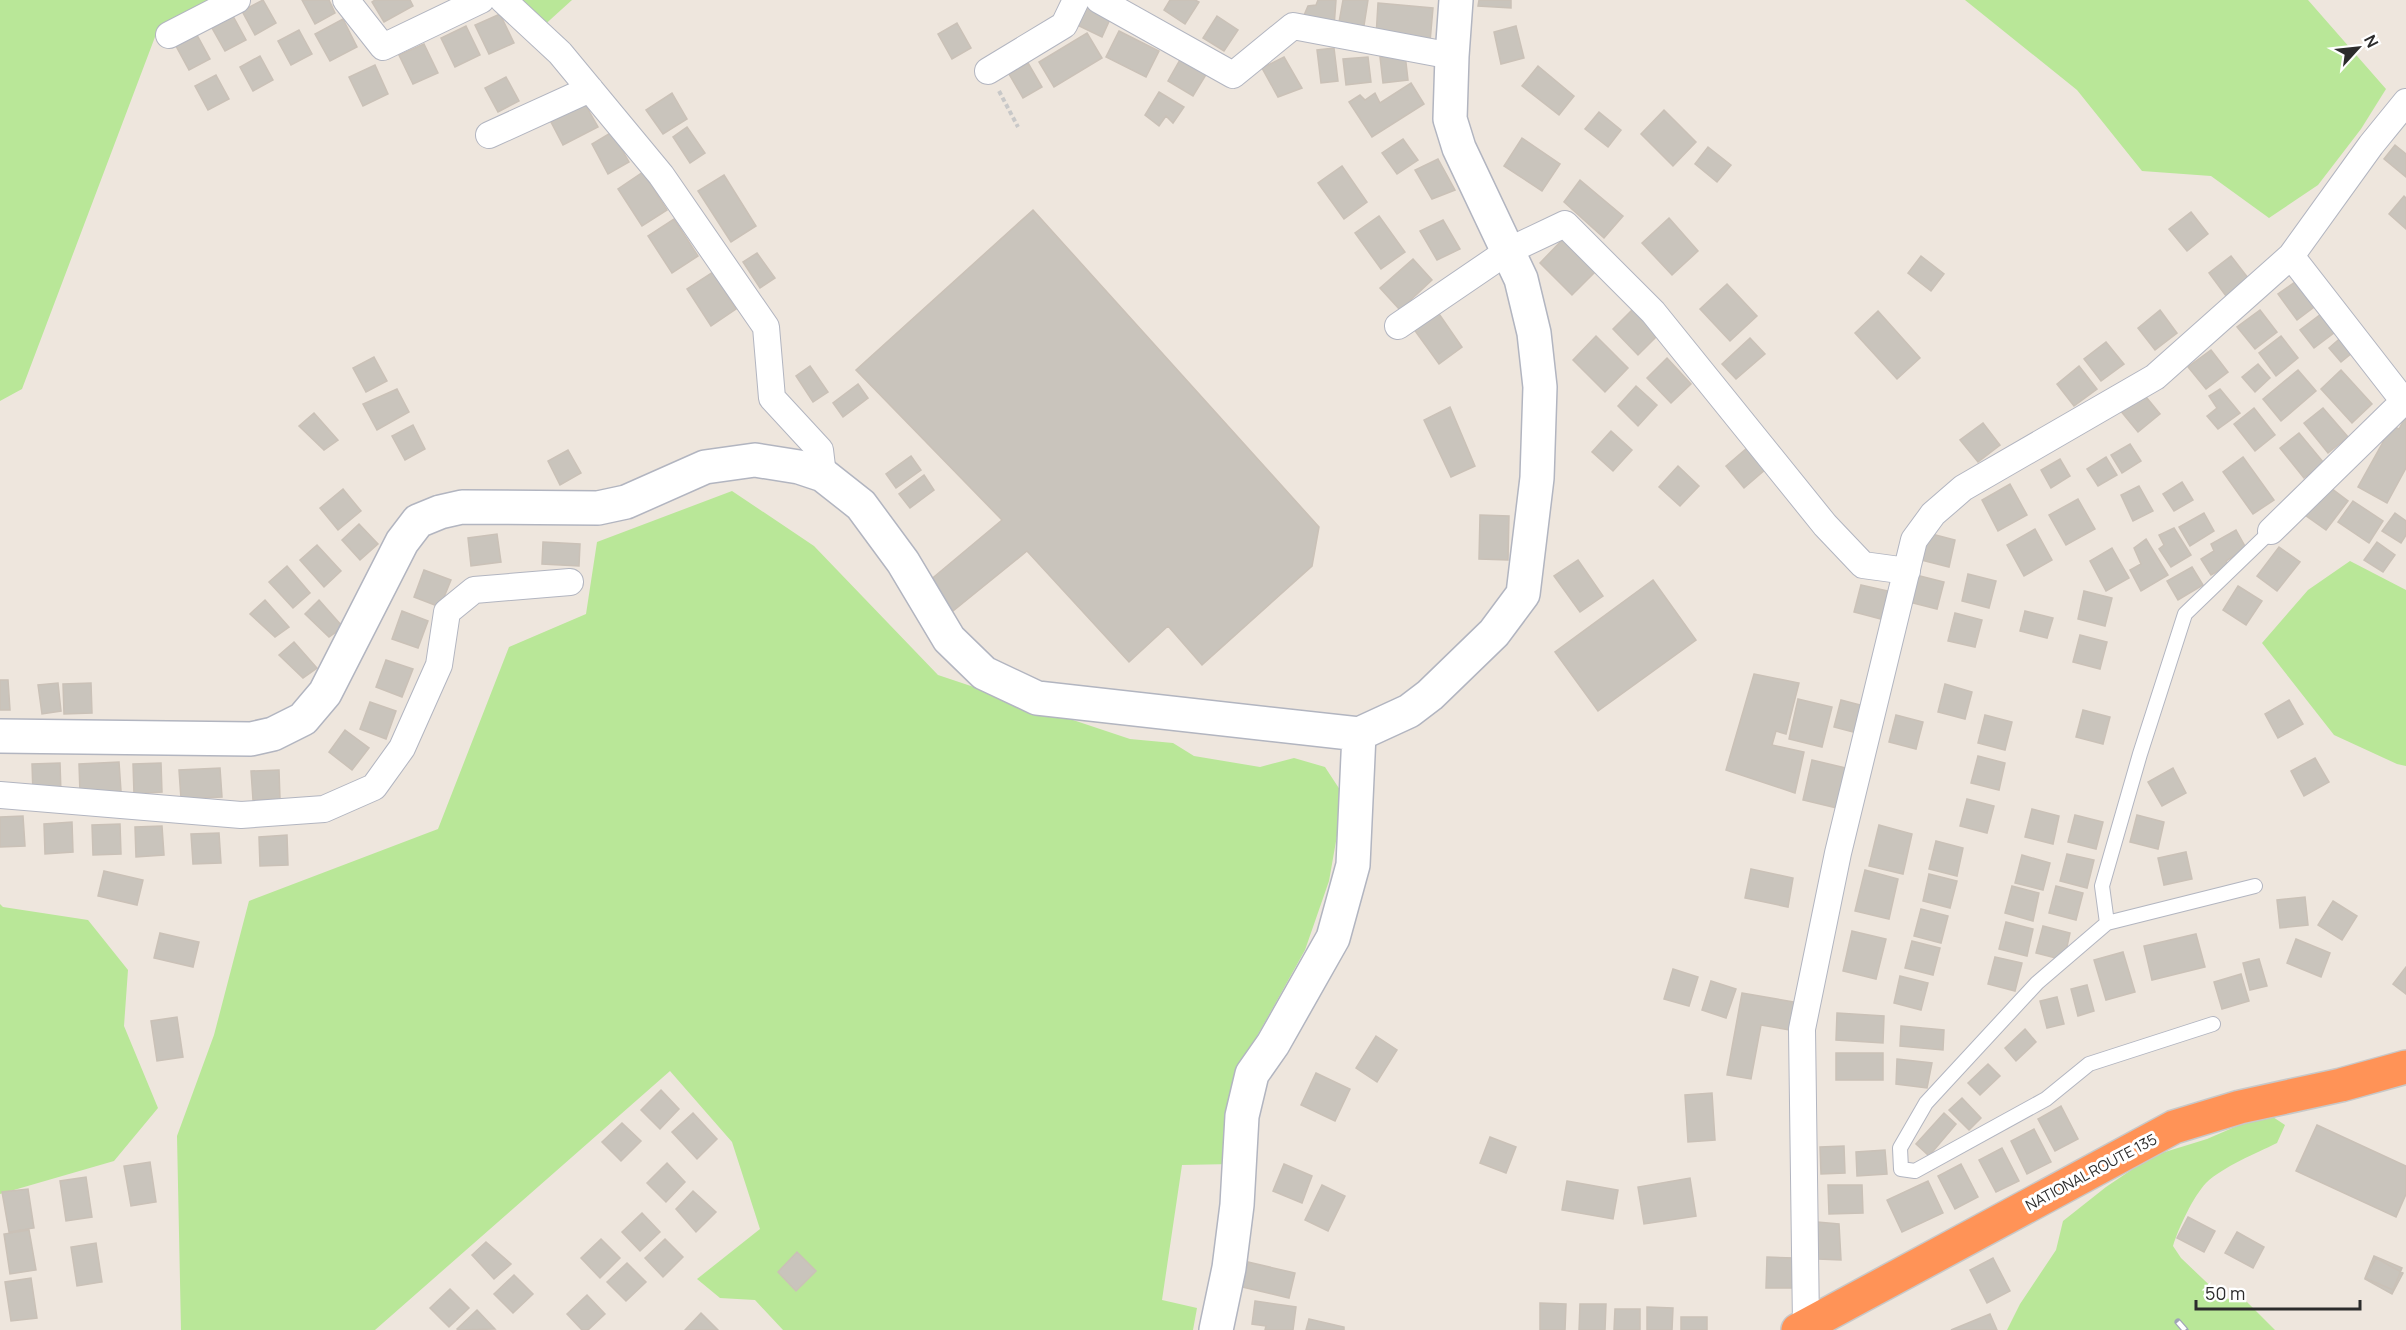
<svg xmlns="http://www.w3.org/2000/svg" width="2406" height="1330" viewBox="0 0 2406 1330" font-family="Manrope,sans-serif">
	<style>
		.green { fill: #b9e798 }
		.building { fill: #c9c4bc; stroke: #cac1b7; stroke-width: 1.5 }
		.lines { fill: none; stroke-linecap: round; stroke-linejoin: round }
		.lane-casing { stroke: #b2b5c0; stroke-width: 16 }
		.street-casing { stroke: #b2b5c0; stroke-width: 28 }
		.secondary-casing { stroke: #b2b5c0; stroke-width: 36 }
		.highway-casing { stroke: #c8c8c8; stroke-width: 36 }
		.path { stroke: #c8c8c8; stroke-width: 4; stroke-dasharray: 4.5 3; stroke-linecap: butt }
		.lane { stroke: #fff; stroke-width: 14 }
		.street { stroke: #fff; stroke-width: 26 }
		.secondary { stroke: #fff; stroke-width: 33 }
		.highway { stroke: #ff9357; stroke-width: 33 }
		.rail-casing { stroke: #a0a5b7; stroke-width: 7 }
		.rail { stroke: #fff; stroke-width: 4.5; stroke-dasharray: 14; stroke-linecap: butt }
		.labels { text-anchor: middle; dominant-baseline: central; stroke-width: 6; stroke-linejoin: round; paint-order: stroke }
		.street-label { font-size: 15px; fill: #2c2c2c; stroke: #fff }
	</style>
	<rect width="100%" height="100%" fill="#eee6dd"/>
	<path class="green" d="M0 0H214L158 29 22 389 0 401Z
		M503 0H572L540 29Z
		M1965 0H2308L2386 89 2361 129 2318 185 2269 218 2211 176 2142 171 2077 90Z
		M732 491 814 546 938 675 1130 739 1173 743 1194 756 1260 767 1294 758 1325 767 1344 796 1329 881 1305 950 1236 1074 1232 1164 1182 1165 1162 1300 1197 1308 1193 1330H783L755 1300 720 1298 697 1279 760 1229 732 1142 670 1071 375 1330H181L177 1136 214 1035 249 901 438 829 509 647 586 614 597 542Z
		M2350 561 2406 590V766L2397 764 2334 735 2262 643 2308 590Z
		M0 904 3 907 88 920 128 970 124 1026 158 1108 114 1161 0 1194Z
		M2267 1113 2285 1125 2277 1143C2255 1154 2224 1166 2206 1183 2193 1197 2179 1227 2173 1246L2181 1258 2224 1299 2243 1298 2275 1330H2007L2020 1304 2056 1250 2063 1221 2106 1187 2152 1156 2207 1139Z"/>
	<path class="building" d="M263 0 276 23 255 35 242 11Z
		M302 0H329L335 13 315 24Z
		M375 0H410L413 6 384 22 372 2Z
		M1170 0H1195L1199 2 1185 24 1164 10Z
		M1318 0H1336L1334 27 1302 20 1308 6 1316 5Z
		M1343 0H1368L1363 32 1338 28Z
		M1479 0H1511V8L1478 6Z
		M1378 3 1433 8 1430 42 1376 37Z
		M1086 5 1111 17 1102 37 1077 25Z
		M500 14 514 43 489 54 475 25Z
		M233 16 246 40 225 51 212 28Z
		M1217 16 1238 30 1224 51 1203 38Z
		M343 19 357 47 330 61 315 34Z
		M957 23 971 48 952 59 938 34Z
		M466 26 480 55 455 67 441 38Z
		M1516 26 1524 58 1501 64 1494 32Z
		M299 30 312 54 291 65 278 41Z
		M1119 31 1159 51 1146 77 1106 57Z
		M1087 33 1102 58 1054 87 1039 62Z
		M197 35 210 59 189 70 176 46Z
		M424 44 438 73 413 84 399 55Z
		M1334 48 1338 81 1321 83 1317 50Z
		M1405 54 1408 80 1383 83 1380 57Z
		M260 56 273 80 253 91 240 67Z
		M1284 57 1302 88 1278 97 1262 68Z
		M1368 57 1371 82 1346 85 1343 59Z
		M1181 58 1207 73 1193 96 1168 81Z
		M1028 63 1042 87 1023 98 1009 74Z
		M375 65 388 94 363 106 349 77Z
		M1538 66 1574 96 1559 115 1522 86Z
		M216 75 229 99 208 110 195 86Z
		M506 77 519 101 498 112 485 88Z
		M1411 83 1424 104 1372 137 1349 102 1360 95 1365 100 1375 93 1380 103Z
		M1159 92 1184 107 1173 123 1166 116 1159 126 1145 115Z
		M672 93 687 119 663 134 646 110Z
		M585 104 598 127 563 145 551 122Z
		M1664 110 1696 142 1673 166 1641 134Z
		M1599 112 1621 130 1608 147 1585 129Z
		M687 127 705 153 690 163 673 137Z
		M612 132 629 162 608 174 592 144Z
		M1522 138 1560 164 1542 191 1504 166Z
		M1403 139 1418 160 1397 174 1382 153Z
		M2395 145 2406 154V177L2384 159Z
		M1708 147 1731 165 1717 182 1695 164Z
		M1438 159 1455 190 1432 199 1415 170Z
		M1342 166 1367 202 1344 219 1318 183Z
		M643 172 667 210 642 226 618 189Z
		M724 175 756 226 731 242 698 191Z
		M1580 180 1623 216 1604 238 1564 202Z
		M2404 196 2406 198V229L2389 214Z
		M1033 210 1319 527 1312 566 1202 665 1168 626 1129 662 1027 551 953 611 929 581 1002 520 856 370Z
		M2191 212 2208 234 2187 251 2169 229Z
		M1379 216 1405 252 1381 269 1355 233Z
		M1669 218 1698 251 1672 275 1642 243Z
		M674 219 698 256 672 273 648 236Z
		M1443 220 1460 249 1437 260 1420 231Z
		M1563 239 1595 272 1572 295 1540 263Z
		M757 253 775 278 760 288 743 262Z
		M1921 256 1944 274 1931 291 1908 273Z
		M2231 256 2248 278 2226 296 2209 273Z
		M1413 259 1432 280 1400 310 1380 288Z
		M713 272 736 309 711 326 687 289Z
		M2295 282 2314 307 2297 320 2278 294Z
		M1727 284 1757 316 1730 341 1700 309Z
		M1633 309 1658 335 1638 355 1613 329Z
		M2160 310 2177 333 2155 350 2138 328Z
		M2260 310 2277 332 2255 349 2237 327Z
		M1437 311 1462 347 1439 364 1413 328Z
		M1878 311 1920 358 1897 379 1855 333Z
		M2325 311 2339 329 2314 348 2300 330Z
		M2345 334 2357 349 2341 362 2329 348Z
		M1596 336 1628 368 1605 392 1573 360Z
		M2281 336 2298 358 2276 376 2259 353Z
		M1750 338 1765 354 1736 379 1722 364Z
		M2106 342 2124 364 2101 381 2084 359Z
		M2211 350 2228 372 2206 389 2188 367Z
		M374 357 387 381 366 392 353 368Z
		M1667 358 1691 384 1671 403 1647 378Z
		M2258 364 2270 378 2255 392 2242 377Z
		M810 366 828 392 813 402 796 376Z
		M2079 366 2097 389 2074 406 2057 384Z
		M2298 370 2316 391 2281 421 2263 399Z
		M2341 370 2372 404 2352 423 2321 389Z
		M858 384 868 398 843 417 833 403Z
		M1636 386 1657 405 1638 426 1618 406Z
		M397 389 409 412 377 430 363 404Z
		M2220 389 2240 413 2218 429 2207 416 2217 408 2209 396Z
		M2142 392 2160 414 2138 432 2120 410Z
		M1450 407 1475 466 1451 477 1424 420Z
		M2254 408 2275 435 2255 451 2234 424Z
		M2323 408 2348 437 2328 453 2304 423Z
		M314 413 338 440 324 450 299 426Z
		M2406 416V468L2387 503 2358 487 2392 426 2399 429Z
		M1983 423 2000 445 1978 462 1960 440Z
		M413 425 425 449 405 460 392 436Z
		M1611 431 1632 450 1613 471 1592 452Z
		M2299 433 2324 463 2304 478 2280 448Z
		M2130 444 2141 461 2122 473 2111 455Z
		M1747 448 1766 469 1744 488 1726 466Z
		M568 450 581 473 560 485 548 461Z
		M911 456 921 470 896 488 886 474Z
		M2106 457 2117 475 2098 486 2087 469Z
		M2243 457 2274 500 2253 514 2223 472Z
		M2060 459 2070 476 2051 488 2041 470Z
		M1678 466 1699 486 1680 506 1659 487Z
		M924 475 934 490 910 508 899 494Z
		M2182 482 2193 500 2174 511 2163 494Z
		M2010 484 2027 515 1998 531 1982 500Z
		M2327 485 2348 501 2326 530 2305 515Z
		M2139 486 2153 511 2133 521 2121 495Z
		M343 489 361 511 338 530 320 508Z
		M2078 499 2095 529 2066 545 2049 515Z
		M2353 501 2383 521 2369 543 2338 522Z
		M2204 513 2214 531 2190 546 2179 527Z
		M2395 513 2406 521V535L2401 543 2382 531Z
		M1480 515 1509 516 1508 560 1479 559Z
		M359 524 378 544 360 560 342 540Z
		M2174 528 2191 555 2171 567 2159 549 2164 545 2159 535Z
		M2035 529 2052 560 2024 576 2007 545Z
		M2236 530 2246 548 2226 561 2229 565 2211 575 2201 559 2214 551 2211 544Z
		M1928 533 1955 540 1949 567 1921 560Z
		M497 534 501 562 471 566 468 538Z
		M2146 539 2168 575 2141 591 2130 570 2141 564 2134 548Z
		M543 542 580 544 579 566 542 564Z
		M2377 542 2395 555 2383 572 2364 560Z
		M317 545 341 571 324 587 300 560Z
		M2279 547 2300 562 2277 591 2257 576Z
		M2112 548 2129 578 2106 591 2090 561Z
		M1578 560 1603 596 1580 612 1554 576Z
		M287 566 310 593 293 608 269 582Z
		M2192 567 2203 585 2178 600 2167 581Z
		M424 570 451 580 440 607 414 597Z
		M1968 574 1996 581 1989 608 1962 601Z
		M1916 575 1944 582 1937 609 1909 602Z
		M1653 580 1696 640 1598 711 1555 652Z
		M1861 585 1888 591 1881 619 1854 612Z
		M2238 586 2262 601 2246 625 2223 610Z
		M2084 591 2112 598 2105 626 2078 619Z
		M265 600 289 627 275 637 250 614Z
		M319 600 343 627 329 637 305 614Z
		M402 611 428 621 418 648 392 639Z
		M2025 611 2053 618 2047 638 2020 631Z
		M1955 613 1982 620 1975 647 1948 641Z
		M2080 635 2107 642 2100 669 2073 662Z
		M294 642 317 668 303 678 279 655Z
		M386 660 413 669 402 697 376 687Z
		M1754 674 1799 683 1786 734 1776 731 1772 745 1804 752 1795 793 1726 770Z
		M0 680H8L10 710H0Z
		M58 683 61 711 42 714 38 685Z
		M91 683 92 713 64 714 63 684Z
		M1945 684 1972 692 1965 719 1938 712Z
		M1798 699 1832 707 1822 747 1789 739Z
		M1841 700 1868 707 1861 734 1834 727Z
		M2289 700 2303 724 2278 738 2265 714Z
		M370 702 396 711 386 739 360 729Z
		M2083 710 2110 717 2103 744 2076 737Z
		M1896 715 1923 722 1916 749 1889 742Z
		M1985 715 2012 722 2005 750 1978 743Z
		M345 730 369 748 352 770 329 752Z
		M1978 756 2005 763 1999 790 1971 783Z
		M2315 758 2329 782 2304 796 2291 771Z
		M1812 760 1846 768 1837 808 1803 800Z
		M119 762 121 791 80 793 79 764Z
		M60 763 61 793 33 794 32 764Z
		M161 763 162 792 134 794 133 764Z
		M220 768 222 797 181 799 179 770Z
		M2173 768 2186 793 2162 806 2148 782Z
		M279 770 280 799 253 800 251 771Z
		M1967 799 1994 806 1987 833 1960 826Z
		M2032 809 2059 816 2053 844 2025 837Z
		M2075 815 2103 822 2096 849 2068 842Z
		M2137 815 2164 822 2158 849 2130 842Z
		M23 816 25 846 0 847V817Z
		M72 822 73 852 45 854 44 824Z
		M120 824 121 854 93 855 92 825Z
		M1879 825 1912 834 1903 874 1869 866Z
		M162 826 164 855 136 857 135 827Z
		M219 833 221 863 193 864 191 834Z
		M287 835 288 865 260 866 259 837Z
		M1936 841 1963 848 1957 876 1929 869Z
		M2186 852 2192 879 2164 885 2158 858Z
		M2067 854 2094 860 2087 888 2060 881Z
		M2022 855 2050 863 2043 890 2015 883Z
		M1751 869 1793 878 1788 907 1745 898Z
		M1865 870 1898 879 1889 919 1855 911Z
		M104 871 143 880 137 905 98 896Z
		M1929 874 1957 881 1950 908 1923 901Z
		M2012 886 2039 893 2033 921 2005 913Z
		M2056 886 2083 893 2076 920 2049 913Z
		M2305 897 2308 925 2280 928 2277 900Z
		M2333 901 2357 916 2342 940 2318 925Z
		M1921 909 1948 916 1941 943 1914 936Z
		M2006 922 2033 929 2027 956 1999 949Z
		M2043 926 2070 933 2064 960 2036 953Z
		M1852 931 1886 939 1876 979 1843 971Z
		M160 933 199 942 193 967 154 958Z
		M2196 934 2205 967 2152 980 2144 946Z
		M2296 939 2330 953 2321 977 2287 963Z
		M1912 941 1940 948 1933 975 1905 968Z
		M2123 952 2135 992 2106 1000 2094 960Z
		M1995 957 2022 963 2015 991 1988 984Z
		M2259 959 2267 986 2250 990 2243 963Z
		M2406 967V994L2393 984Z
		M1673 969 1698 977 1689 1006 1664 999Z
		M2241 974 2249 1001 2222 1009 2214 982Z
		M1900 976 1928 983 1921 1010 1894 1003Z
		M1711 981 1736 989 1726 1018 1702 1010Z
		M2087 985 2094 1011 2078 1016 2071 989Z
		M1742 993 1800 1003 1795 1031 1761 1025 1751 1079 1727 1075Z
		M2057 997 2064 1024 2047 1028 2040 1001Z
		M1837 1013 1884 1016 1883 1043 1836 1040Z
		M177 1017 183 1057 157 1061 151 1021Z
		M1901 1026 1944 1030 1943 1050 1900 1046Z
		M2025 1029 2036 1042 2016 1061 2005 1048Z
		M1376 1036 1397 1050 1377 1082 1356 1068Z
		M1836 1053H1883V1080H1836Z
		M1897 1059 1932 1063 1927 1088 1896 1084Z
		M1988 1064 2000 1076 1980 1095 1968 1083Z
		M1316 1073 1350 1089 1335 1121 1301 1105Z
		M661 1090 679 1109 660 1129 641 1110Z
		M1712 1093 1715 1140 1688 1142 1685 1095Z
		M1962 1098 1981 1118 1969 1130 1949 1110Z
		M2061 1106 2078 1139 2055 1151 2038 1119Z
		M693 1113 717 1139 697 1159 672 1132Z
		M1944 1113 1956 1124 1929 1156 1916 1144Z
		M622 1123 641 1141 621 1161 602 1142Z
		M2317 1125 2406 1166V1194L2396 1217 2296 1171Z
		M2034 1129 2051 1162 2027 1174 2011 1141Z
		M1490 1137 1516 1147 1506 1173 1480 1163Z
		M1844 1146 1845 1173 1821 1174 1820 1147Z
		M2002 1148 2019 1181 1996 1192 1979 1160Z
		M1885 1150 1887 1174 1857 1176 1856 1152Z
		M150 1162 156 1202 131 1206 124 1166Z
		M667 1163 685 1182 666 1202 647 1183Z
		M1284 1164 1312 1176 1302 1203 1273 1191Z
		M1961 1164 1978 1197 1955 1209 1938 1176Z
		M86 1177 92 1217 66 1221 60 1181Z
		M1690 1178 1696 1216 1644 1224 1638 1187Z
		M1567 1181 1618 1190 1613 1219 1562 1210Z
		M1928 1181 1943 1213 1902 1232 1887 1200Z
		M1322 1185 1345 1196 1328 1231 1305 1220Z
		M1828 1185H1862L1863 1213 1829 1214Z
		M28 1189 34 1228 9 1232 2 1192Z
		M693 1191 716 1212 696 1232 676 1209Z
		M642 1213 660 1232 640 1251 622 1232Z
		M2188 1217 2215 1231 2204 1252 2177 1238Z
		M1817 1222 1839 1224 1841 1260 1818 1259Z
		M29 1230 36 1270 10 1274 4 1234Z
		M2237 1232 2264 1247 2253 1268 2225 1253Z
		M601 1239 620 1258 600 1278 581 1258Z
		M665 1239 683 1257 663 1277 645 1258Z
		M486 1242 511 1264 494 1279 472 1255Z
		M96 1243 102 1282 77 1286 71 1247Z
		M797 1252 816 1271 796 1291 778 1272Z
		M2374 1256 2402 1268 2393 1290 2365 1278Z
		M1767 1257 1793 1258 1792 1288H1766Z
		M1993 1258 2010 1291 1987 1303 1970 1270Z
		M2376 1258 2403 1273 2392 1294 2365 1279Z
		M1248 1262 1295 1273 1289 1298 1242 1287Z
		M627 1263 646 1282 626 1301 607 1282Z
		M514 1275 533 1294 513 1313 494 1294Z
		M31 1278 37 1318 11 1321 5 1282Z
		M450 1289 469 1308 449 1327 430 1308Z
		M587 1295 605 1314 588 1330H582L567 1314Z
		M1255 1301 1296 1307 1293 1330H1265L1266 1326 1252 1324Z
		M1540 1303 1566 1304 1565 1330H1540Z
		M1580 1304H1606L1605 1330H1579Z
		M1647 1307 1673 1308 1672 1330H1647Z
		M1615 1309H1640V1330H1614Z
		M477 1310 495 1329 458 1330 457 1329Z
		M701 1313 718 1330H685Z
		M1990 1314 1997 1330H1951Z
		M1681 1317H1707V1330H1681Z
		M1309 1319 1344 1327V1330H1306Z"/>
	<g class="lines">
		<defs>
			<path id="lane" d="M2107 923 2102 886 2140 754 2185 614 2271 531
				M2213 1024 2089 1064 2046 1099 1915 1171 1901 1169 1900 1148 1926 1103 2037 983 2107 923 2255 886"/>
			<path id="street" d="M346 0 383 47 481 0
				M503 0 560 53 661 175 766 327 772 398 820 450 823 475
				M1099 0 1233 75 1293 26 1452 56
				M169 35 237 0
				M988 71 1064 25 1076 0
				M489 135 590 89
				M2291 256 2406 404
				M1398 326 1508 251 1565 224 1653 312 1825 525 1863 565 1907 571
				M2271 531 2403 402
				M0 795 241 815 324 809 374 787 402 748 439 665 447 612 474 590 570 582
				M1806 1325 1802 1029 1838 853 1914 540 1933 514 1963 488 2155 377 2291 256 2371 145 2406 102"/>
			<path id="secondary" d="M0 736 251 739 273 734 303 719 325 693 402 542 418 521 440 512 462 507 598 508 626 502 705 467 755 460 799 467 823 475 861 505 903 562 949 639 984 673 1037 698 1359 734 1409 711 1430 695 1494 633 1523 594 1537 478 1540 387 1534 333 1521 279 1459 148 1450 119 1452 56 1456 0
				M1216 1330 1229 1268 1237 1205 1242 1116 1252 1074 1273 1044 1333 938 1353 865 1359 734"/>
			<path id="highway" d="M1798 1330 2174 1127 2240 1107 2341 1085 2406 1067"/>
		</defs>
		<use href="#lane" class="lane-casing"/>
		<use href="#street" class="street-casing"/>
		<use href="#secondary" class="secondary-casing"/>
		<use href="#highway" class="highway-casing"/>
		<path class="path" d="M999 91 1018 127"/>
		<use href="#lane" class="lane"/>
		<use href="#street" class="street"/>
		<use href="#secondary" class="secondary"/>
		<use href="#highway" class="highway"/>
		<defs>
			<path id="rail" d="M2178 1322 2185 1330"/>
		</defs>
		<use href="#rail" class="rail-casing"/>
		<use href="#rail" class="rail"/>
	</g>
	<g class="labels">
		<g class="street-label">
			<text transform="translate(2091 1172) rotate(-28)">NATIONAL ROUTE 135</text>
		</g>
	</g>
	<g transform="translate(2358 48) rotate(63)" stroke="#ffffff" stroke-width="4.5" paint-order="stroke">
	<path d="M0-4.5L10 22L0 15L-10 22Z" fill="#2c2c2c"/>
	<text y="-9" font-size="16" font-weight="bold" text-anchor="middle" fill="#2c2c2c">N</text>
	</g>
	<path d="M2196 1300v9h164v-9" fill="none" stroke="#2c2c2c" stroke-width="3"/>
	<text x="2205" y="1300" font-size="18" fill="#2c2c2c" stroke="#ffffff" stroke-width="4.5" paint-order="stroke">50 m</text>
</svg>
